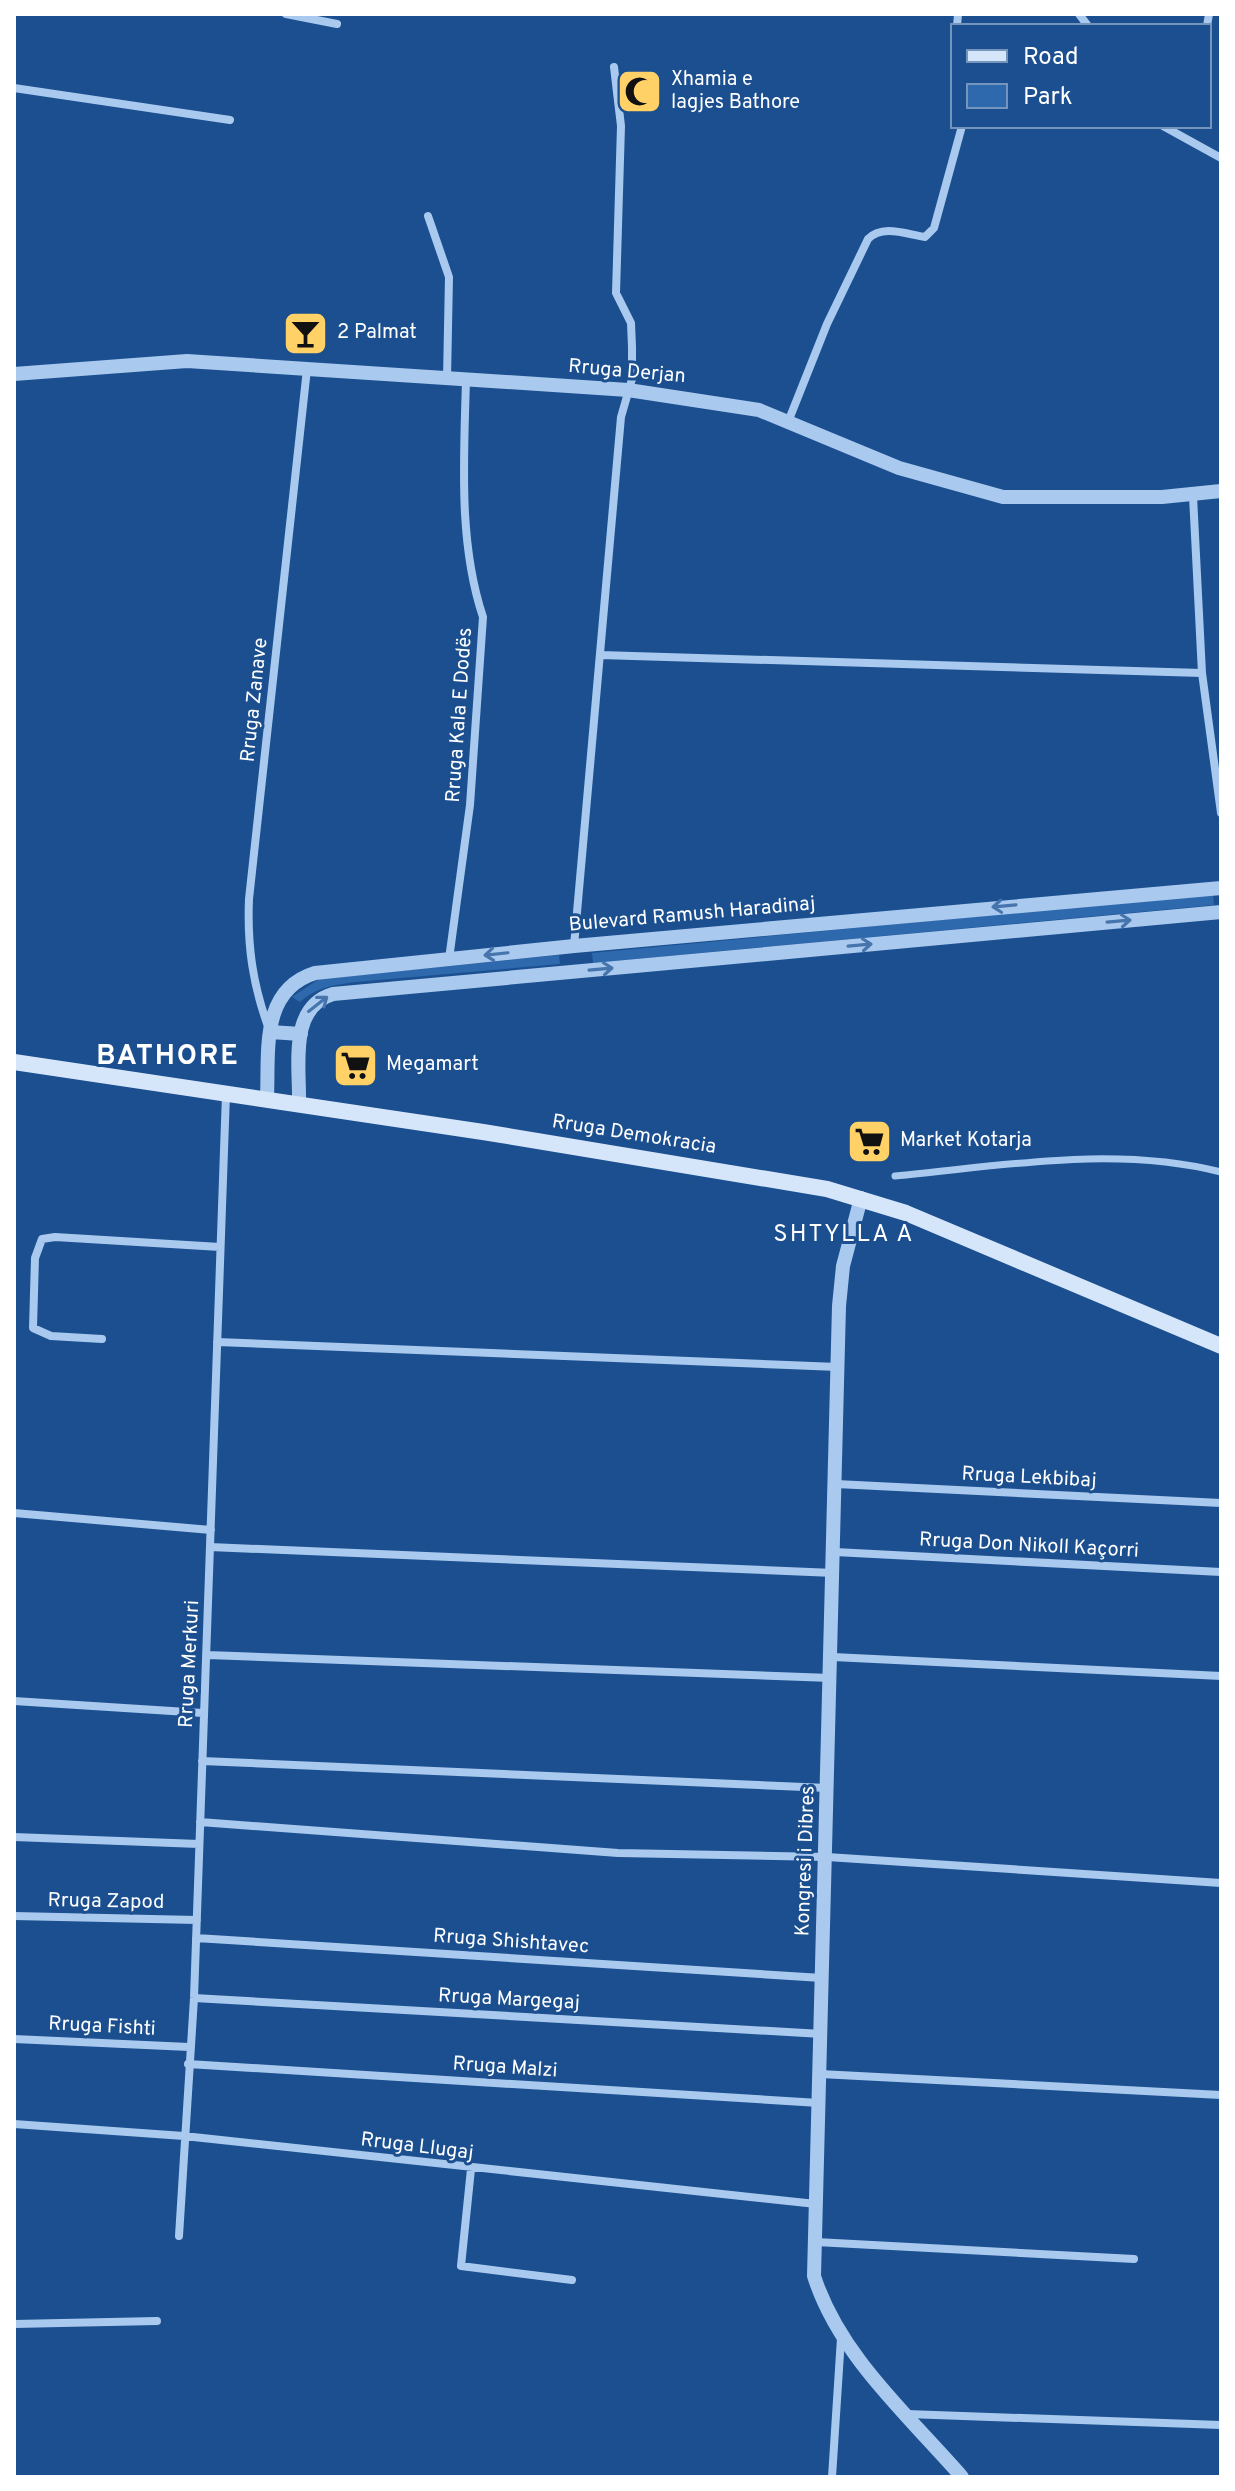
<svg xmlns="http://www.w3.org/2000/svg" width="1235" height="2491" viewBox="0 0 1235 2491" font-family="Overpass,sans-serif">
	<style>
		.green { fill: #2e69ad }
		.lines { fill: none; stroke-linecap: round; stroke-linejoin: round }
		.pedestrian { stroke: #a9c9ee; stroke-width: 7 }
		.minor { stroke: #a9c9ee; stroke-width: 8 }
		.tertiary { stroke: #a9c9ee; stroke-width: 14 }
		.secondary { stroke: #d6e6fa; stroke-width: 16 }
		.oneway { stroke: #4674ac }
		.labels { text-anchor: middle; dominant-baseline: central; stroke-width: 6; stroke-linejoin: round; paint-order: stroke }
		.poi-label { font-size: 20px; fill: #fff; stroke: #1b4f8f; text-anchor: start }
		.street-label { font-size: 20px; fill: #fff; stroke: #1b4f8f }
		.quarter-label { font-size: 24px; letter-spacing: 2px; fill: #fff; stroke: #1b4f8f }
		.district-label { font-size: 28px; font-weight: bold; letter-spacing: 2px; fill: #fff; stroke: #1b4f8f }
	</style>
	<rect width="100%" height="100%" fill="#1b4f8f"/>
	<path class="green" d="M1213 894 1214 905 593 963 592 953Z
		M559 955 560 964 356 982C334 985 317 987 300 1002L292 997 319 979Z"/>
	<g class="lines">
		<path class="pedestrian" d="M895 1176C1003 1166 1114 1145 1221 1172"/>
		<path class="minor" d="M286 14 337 24
			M1079 14 1088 26
			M957 26 958 14
			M1207 26 1209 14
			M14 88 230 120
			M1163 126 1221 158
			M428 216 449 277 447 378
			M788 422 827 324 868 239C882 224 906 234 925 237L934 228 962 126
			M1193 496 1202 673 1221 813
			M600 655 1202 673
			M574 946 621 417 632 379V347L631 323 616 293 621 126 614 67
			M449 959 470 805 483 617C458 542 464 458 466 379
			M269 1029C253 986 247 946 249 899L307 369
			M102 1339 51 1336 33 1328 35 1258 42 1239 55 1237 220 1247
			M217 1342 838 1367
			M836 1484 1221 1503
			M14 1513 211 1530
			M210 1547 834 1573
			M835 1552 1221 1572
			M207 1655 831 1678
			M833 1657 1221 1676
			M14 1701 203 1713
			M202 1761 828 1788
			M200 1822 618 1853 827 1857 1221 1883
			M14 1837 199 1844
			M14 1916 197 1920
			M196 1938 822 1978
			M194 1998 822 2034
			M14 2039 189 2047
			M188 2064 819 2103
			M820 2074 1221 2095
			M14 2124 184 2136 816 2204
			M471 2169 461 2266 572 2280
			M179 2236 194 1998 226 1094
			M816 2242 1134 2259
			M14 2324 157 2321
			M907 2414 1221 2425
			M832 2477 841 2338"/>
		<path class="tertiary" d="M14 374 187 361 628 390 759 410 899 468 1003 497H1162L1221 491
			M270 1032 301 1034
			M267 1099C269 1051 260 990 315 973L574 946 1221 888
			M299 1103C300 1067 288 1007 333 994L1221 912
			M861 1198 843 1266 839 1306 814 2276C839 2355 908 2415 962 2477"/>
		<path class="secondary" d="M14 1062 483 1132 827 1189 906 1213 1221 1346"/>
	</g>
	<defs><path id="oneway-shaft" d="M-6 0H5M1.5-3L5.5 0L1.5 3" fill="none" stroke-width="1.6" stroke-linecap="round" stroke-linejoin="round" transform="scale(2)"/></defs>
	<g class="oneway">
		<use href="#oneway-shaft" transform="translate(1004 906) rotate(175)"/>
		<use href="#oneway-shaft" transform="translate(1119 921) rotate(-5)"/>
		<use href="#oneway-shaft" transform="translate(860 945) rotate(-5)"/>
		<use href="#oneway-shaft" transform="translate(496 954) rotate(174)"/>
		<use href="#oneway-shaft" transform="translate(601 969) rotate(-5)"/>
		<use href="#oneway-shaft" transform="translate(318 1004) rotate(-38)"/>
	</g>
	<defs>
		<symbol id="mosque-square" viewBox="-11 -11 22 22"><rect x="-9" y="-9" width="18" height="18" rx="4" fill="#ffd166" stroke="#1b4f8f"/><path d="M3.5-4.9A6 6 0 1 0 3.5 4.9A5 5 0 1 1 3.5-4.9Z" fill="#111"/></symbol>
		<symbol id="bar-square" viewBox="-11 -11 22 22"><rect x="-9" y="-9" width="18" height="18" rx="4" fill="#ffd166" stroke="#1b4f8f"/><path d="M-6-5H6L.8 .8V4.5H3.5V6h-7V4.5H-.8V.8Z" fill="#111"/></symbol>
		<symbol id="supermarket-square" viewBox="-11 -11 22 22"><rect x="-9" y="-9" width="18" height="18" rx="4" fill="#ffd166" stroke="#1b4f8f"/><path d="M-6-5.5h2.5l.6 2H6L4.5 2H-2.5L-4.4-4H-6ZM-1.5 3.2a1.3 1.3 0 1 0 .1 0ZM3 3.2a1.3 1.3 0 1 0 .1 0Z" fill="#111"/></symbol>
	</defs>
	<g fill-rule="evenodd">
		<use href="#mosque-square" x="614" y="66" width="51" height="51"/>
		<use href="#bar-square" x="280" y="308" width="51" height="51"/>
		<use href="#supermarket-square" x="330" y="1040" width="51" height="51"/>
		<use href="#supermarket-square" x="844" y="1116" width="51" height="51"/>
	</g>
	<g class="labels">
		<g class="poi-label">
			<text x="671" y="80">Xhamia e<tspan x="671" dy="23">lagjes Bathore</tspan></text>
			<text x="337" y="333">2 Palmat</text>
			<text x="386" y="1065">Megamart</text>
			<text x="900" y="1141">Market Kotarja</text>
		</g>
		<g class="street-label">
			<text transform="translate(627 372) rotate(5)">Rruga Derjan</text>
			<text transform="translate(255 700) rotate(-84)">Rruga Zanave</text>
			<text transform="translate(460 715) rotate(-86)">Rruga Kala E Dodës</text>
			<text transform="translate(692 915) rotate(-5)">Bulevard Ramush Haradinaj</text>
			<text transform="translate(634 1135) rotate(9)">Rruga Demokracia</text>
			<text transform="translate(1029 1478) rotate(3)">Rruga Lekbibaj</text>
			<text transform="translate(1029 1546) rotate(3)">Rruga Don Nikoll Kaçorri</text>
			<text transform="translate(190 1664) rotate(-87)">Rruga Merkuri</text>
			<text transform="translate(806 1861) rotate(-88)">Kongresi i Dibres</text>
			<text transform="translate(106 1902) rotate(1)">Rruga Zapod</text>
			<text transform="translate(511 1942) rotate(4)">Rruga Shishtavec</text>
			<text transform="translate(509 2000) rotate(3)">Rruga Margegaj</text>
			<text transform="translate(102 2027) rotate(3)">Rruga Fishti</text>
			<text transform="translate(505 2068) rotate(4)">Rruga Malzi</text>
			<text transform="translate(417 2147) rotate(7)">Rruga Llugaj</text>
		</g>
		<g class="quarter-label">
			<text x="844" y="1235">SHTYLLA A</text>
		</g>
		<g class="district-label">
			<text x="168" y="1057">BATHORE</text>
		</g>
	</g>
	<rect width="1235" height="2491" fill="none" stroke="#ffffff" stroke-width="32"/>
	<rect x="951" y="24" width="260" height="104" fill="#1b4f8f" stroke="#7695bc" stroke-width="2"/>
	<rect x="967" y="50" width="40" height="12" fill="#d6e6fa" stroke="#7695bc" stroke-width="2"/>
	<text x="1023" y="64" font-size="24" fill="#ffffff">Road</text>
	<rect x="967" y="84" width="40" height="24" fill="#2e69ad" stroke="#7695bc" stroke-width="2"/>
	<text x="1023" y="104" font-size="24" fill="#ffffff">Park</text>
</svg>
